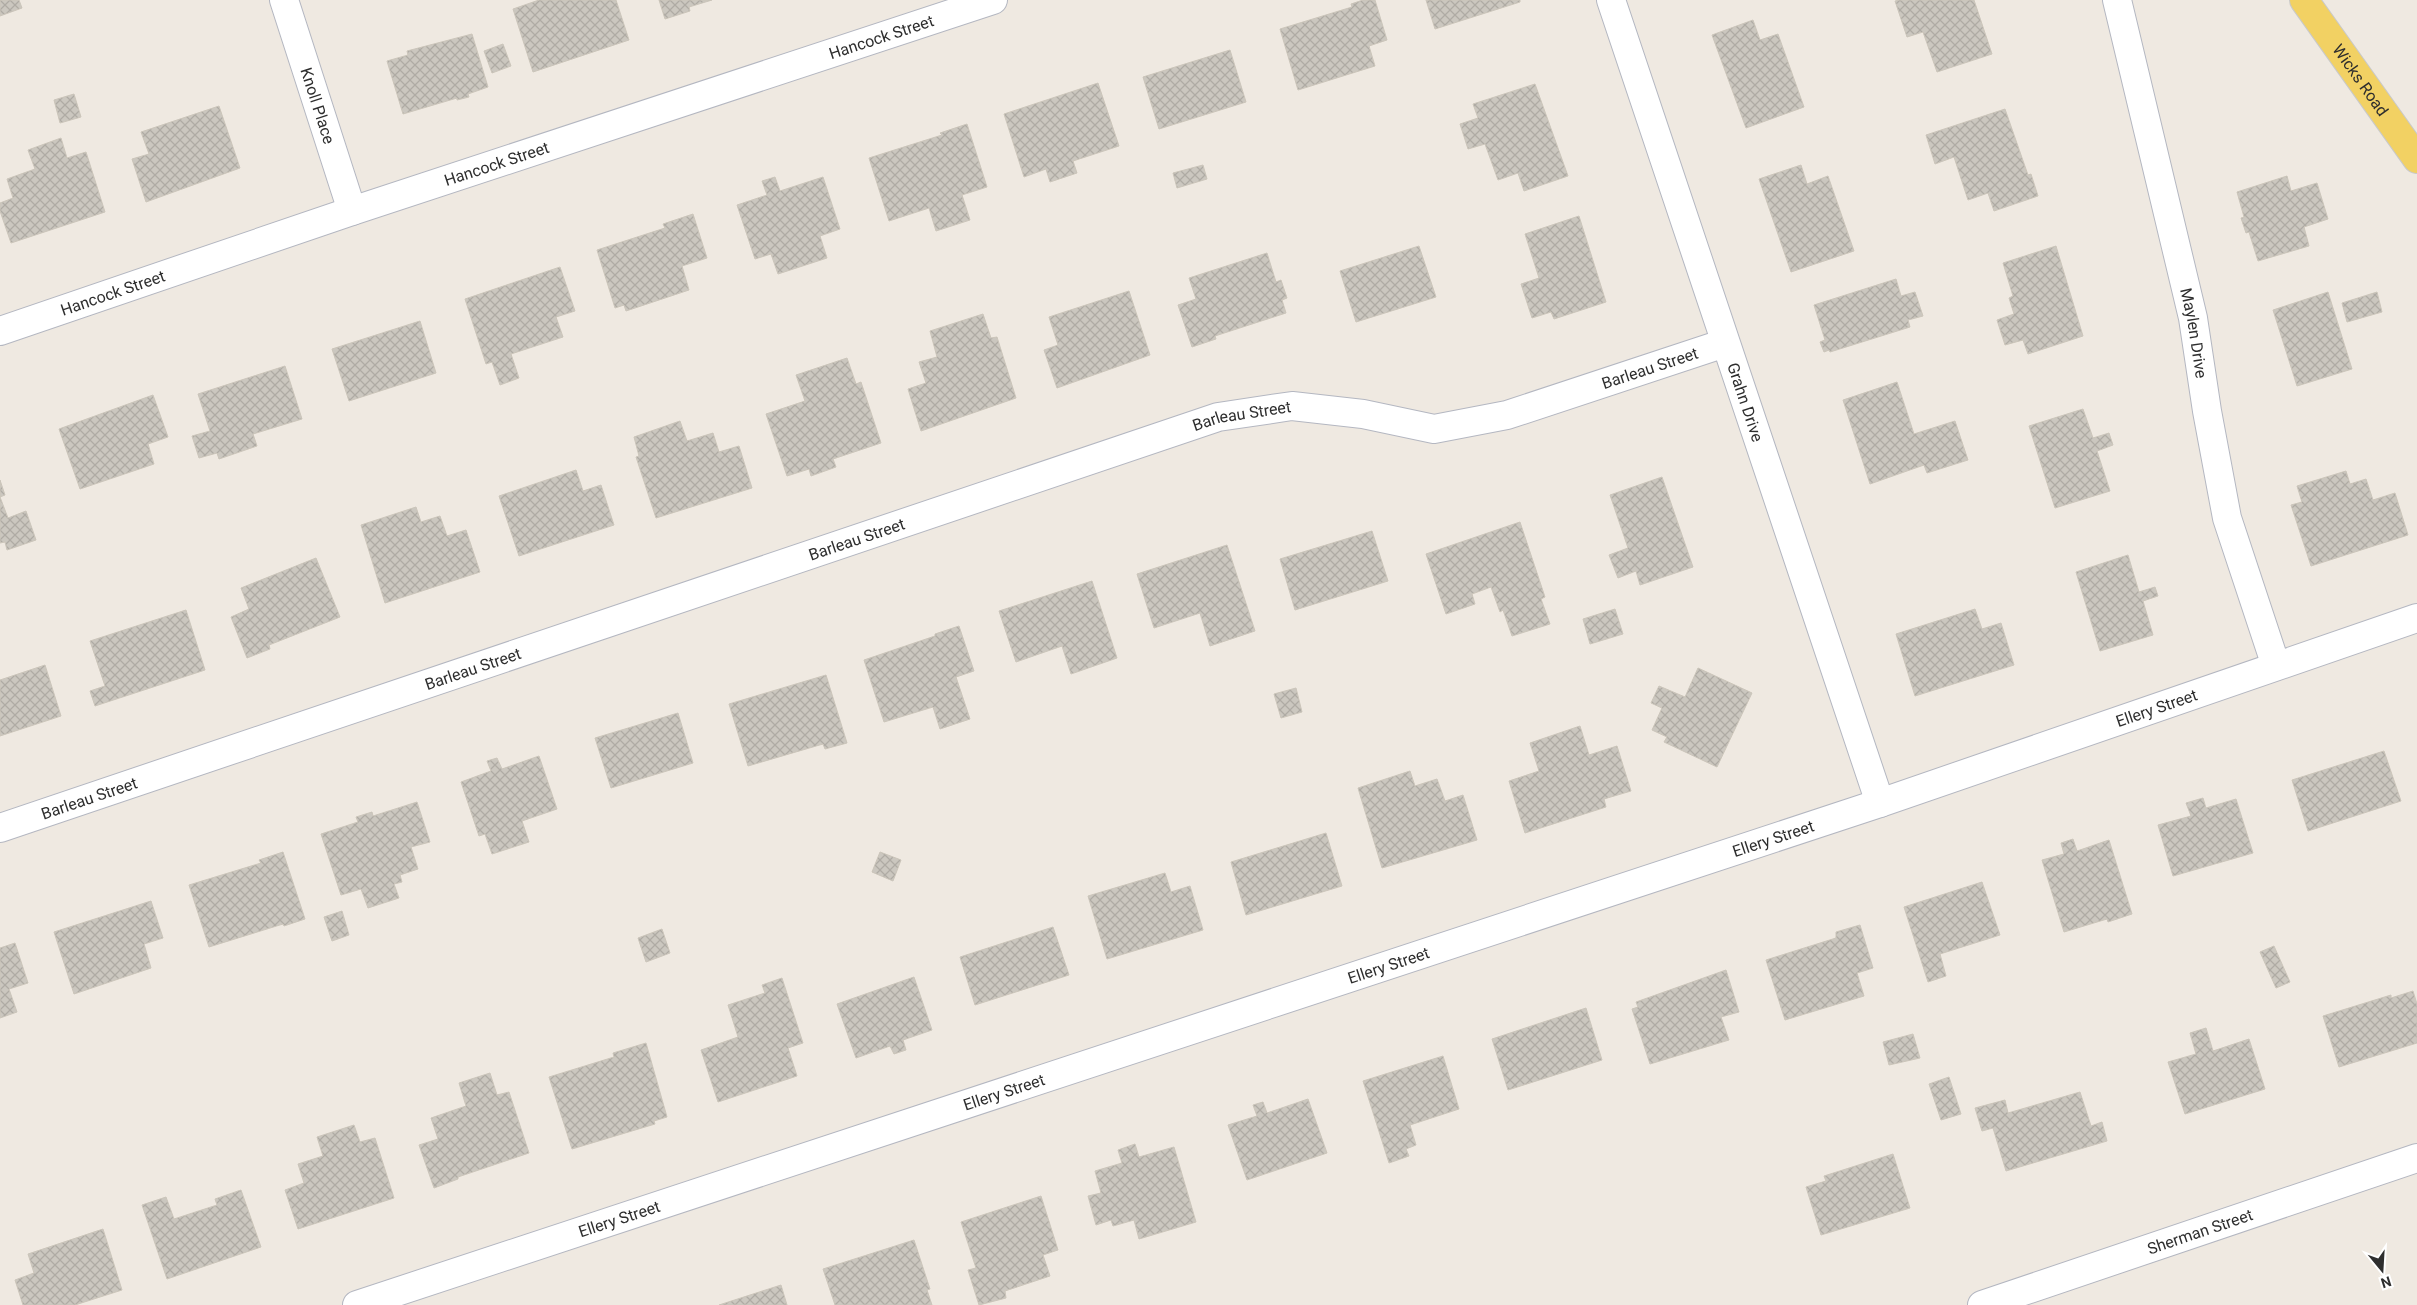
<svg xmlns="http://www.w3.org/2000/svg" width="2417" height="1305" viewBox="0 0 2417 1305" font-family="Roboto,sans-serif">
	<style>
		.building { fill: url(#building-cross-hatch); stroke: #cbc5ba }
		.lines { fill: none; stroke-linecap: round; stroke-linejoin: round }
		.minor-casing { stroke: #b4b7c1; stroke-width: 30 }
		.major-casing { stroke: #c9c9c9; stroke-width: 30 }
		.minor { stroke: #fff; stroke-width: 28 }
		.major { stroke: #f2d163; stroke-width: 28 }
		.labels { text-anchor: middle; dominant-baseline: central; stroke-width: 5; stroke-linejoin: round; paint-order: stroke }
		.street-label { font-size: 16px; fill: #2e2e2e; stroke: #fff }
	</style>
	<defs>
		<pattern id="building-cross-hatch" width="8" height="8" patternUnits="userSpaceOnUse" patternTransform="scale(1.25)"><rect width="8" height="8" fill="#cbc7bf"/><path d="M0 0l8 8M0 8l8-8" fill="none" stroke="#afaba4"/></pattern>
	</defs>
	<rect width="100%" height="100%" fill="#efe9e1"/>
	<path class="building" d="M0 0H19L22 8 0 16Z
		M539 0H616L629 40 533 72 513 9Z
		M659 0H712L689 7 690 11 665 19Z
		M1363 0H1375L1387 40 1369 46 1375 66 1298 90 1280 29 1352 7 1351 4Z
		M1426 0H1520V2L1435 29Z
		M1899 0H1974L1992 54 1937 72 1923 32 1907 37 1895 1Z
		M1753 20 1760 40 1778 34 1804 107 1746 128 1712 35Z
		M472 34 488 87 468 94 469 97 457 100V98L403 114 387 61 408 55 407 51Z
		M503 44 511 66 492 73 484 51Z
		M1230 50 1246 102 1159 129 1143 77Z
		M1098 83 1119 146 1073 161 1077 173 1050 182 1046 169 1024 177 1004 114Z
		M1535 84 1568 176 1524 191 1518 173 1498 180 1485 144 1468 149 1460 124 1478 118 1473 104Z
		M74 94 81 117 60 123 54 100Z
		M219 106 240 168 146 202 132 159 149 154 141 132Z
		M2005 109 2028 175 2031 174 2038 196 1994 211 1988 193 1968 200 1954 157 1935 164 1926 135Z
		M967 124 987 187 962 195 970 220 936 231 929 208 889 221 869 158 942 135 940 133Z
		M61 138 67 158 86 152 105 212 11 243 0 211V203L13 198 7 179 35 169 28 150Z
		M1203 165 1207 179 1177 188 1173 173Z
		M1801 165 1807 184 1828 176 1854 251 1791 272 1759 179Z
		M2287 176 2291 191 2317 183 2328 219 2304 227 2309 246 2258 261 2249 232 2246 233 2241 218 2244 217 2237 192Z
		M775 177 780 191 823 177 840 229 820 236 827 258 778 274 771 254 755 259 737 205 767 195 762 181Z
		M693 214 707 258 682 266 689 290 626 311 624 305 615 308 597 250 665 228 663 224Z
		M1579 216 1606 302 1554 319 1551 312 1532 318 1521 284 1539 278 1525 234Z
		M1419 246 1436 297 1356 322 1340 271Z
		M2056 246 2083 336 2028 354 2023 340 2005 345 1997 320 2014 314 2009 298 2013 296 2003 263Z
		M1267 253 1276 282 1281 280 1287 298 1282 300 1286 313 1215 336 1216 339 1192 347 1178 305 1196 299 1189 278Z
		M560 267 575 311 556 317 563 337 511 354 519 378 500 385 492 362 486 364 465 299Z
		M1896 279 1901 296 1915 292 1923 316 1908 320 1910 327 1830 352 1829 350 1824 352 1820 342 1825 340 1814 305Z
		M1129 291 1150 355 1057 388 1044 350 1058 345 1049 317Z
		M2328 292 2352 369 2297 386 2273 310Z
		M2377 292 2382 312 2347 322 2342 303Z
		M983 314 991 338 997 337 1016 398 921 431 908 389 926 383 919 362 937 357 930 331Z
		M420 321 436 373 349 401 332 349Z
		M847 358 856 384 861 382 881 443 833 459 836 467 811 476 809 469 787 476 766 414 805 401 796 375Z
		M285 366 302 419 253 434 257 446 219 459 217 453 199 458 192 436 210 431 198 394Z
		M1897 382 1914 434 1955 421 1968 460 1927 473 1924 465 1870 484 1843 400Z
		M153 395 168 437 148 444 154 464 80 489 59 429Z
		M2083 409 2093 438 2109 433 2113 445 2097 451 2110 491 2055 508 2029 426Z
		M680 421 687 441 713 433 719 452 739 446 752 488 656 518 636 457 639 456 634 437Z
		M576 470 583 491 601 485 614 525 519 556 499 496Z
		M2346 471 2350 484 2366 479 2373 500 2395 493 2408 535 2311 566 2291 505 2302 502 2297 486Z
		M1662 477 1693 567 1640 585 1636 571 1618 578 1609 555 1628 548 1610 495Z
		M0 480 5 495 0 497 8 518 26 511 36 540 7 550 5 542 0 543Z
		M416 507 421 522 440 516 447 536 466 530 480 572 385 603 361 525Z
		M1520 522 1545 597 1541 599 1550 624 1512 636 1503 610 1500 612 1491 587 1472 594 1475 604 1446 614 1426 554Z
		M1372 531 1388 581 1295 610 1280 559Z
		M1227 545 1255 631 1210 646 1200 613 1154 628 1137 574Z
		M2128 555 2139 592 2155 587 2158 596 2143 601 2153 635 2100 651 2076 572Z
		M316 558 340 617 269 645 270 649 247 658 231 617 249 609 241 588Z
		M1092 581 1117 658 1071 674 1062 646 1016 662 999 611Z
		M1615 609 1623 634 1590 644 1583 619Z
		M1975 609 1982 629 2001 623 2014 665 1915 696 1896 634Z
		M186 610 205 670 95 706 90 691 105 686 90 641Z
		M959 626 974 671 956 677 970 719 940 729 933 707 884 722 864 660 935 636V634Z
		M45 665 61 716 0 736V680Z
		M1698 668 1752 693 1717 767 1664 742 1667 737 1652 730 1662 708 1651 703 1659 686 1685 697Z
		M826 675 847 743 825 749 823 744 748 766 729 704Z
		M1296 688 1302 712 1281 718 1274 694Z
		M678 713 693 763 611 788 595 738Z
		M1580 726 1589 755 1617 746 1631 791 1604 799 1606 807 1525 833 1509 781 1539 771 1530 743Z
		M2384 751 2401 801 2308 831 2292 780Z
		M539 756 557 809 522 821 529 842 492 854 485 834 479 836 461 782 491 771 487 761 497 758 502 769Z
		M1410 771 1415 786 1437 779 1445 801 1463 795 1477 840 1382 868 1358 788Z
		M2203 798 2206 808 2236 799 2253 853 2173 876 2158 825 2191 816 2186 803Z
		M417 802 430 842 411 847 418 869 400 875 402 882 394 884 399 898 368 908 361 889 341 895 321 834 358 822 356 817 372 812 373 816Z
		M1326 833 1342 886 1246 915 1231 862Z
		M2073 839 2077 851 2109 840 2132 914 2108 922 2107 919 2064 932 2042 860 2064 854 2061 843Z
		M283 852 305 919 284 926 283 924 209 947 189 885 261 863 259 860Z
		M880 852 901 860 893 881 872 872Z
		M1165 873 1171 892 1190 886 1203 930 1107 959 1088 896Z
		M1982 882 2000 935 1940 954 1946 976 1928 982 1904 907Z
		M151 901 163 938 144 944 151 968 74 994 54 932Z
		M342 911 349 935 332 941 324 917Z
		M1860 925 1873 968 1857 973 1864 996 1785 1020 1766 960 1836 938V932Z
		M1053 927 1069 975 975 1005 960 957Z
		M662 929 670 953 646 962 638 938Z
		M15 943 28 983 9 989 17 1012 0 1018V948Z
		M2274 946 2290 982 2276 988 2260 952Z
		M1726 970 1739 1012 1721 1017 1729 1040 1650 1064 1632 1009 1638 1007 1636 1002Z
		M914 977 932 1030 903 1040 906 1050 894 1054 890 1046 856 1058 837 1004Z
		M782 978 803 1043 788 1048 797 1076 718 1102 701 1050 738 1037 728 1005 765 993 762 985Z
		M2413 991 2417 1004V1043L2339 1067 2323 1016 2391 995V998Z
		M1586 1008 1602 1060 1508 1090 1492 1039Z
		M2206 1028 2213 1051 2249 1039 2265 1089 2185 1114 2168 1062 2196 1054 2190 1033Z
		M1913 1034 1920 1058 1889 1065 1883 1042Z
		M646 1043 667 1117 654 1121 655 1124 572 1149 549 1077 614 1057 613 1053Z
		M1443 1056 1459 1109 1410 1125 1416 1145 1406 1149 1409 1156 1389 1163 1363 1081Z
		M490 1073 497 1095 509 1092 529 1153 458 1177V1179L434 1188 419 1145 438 1139 431 1118 466 1106 459 1083Z
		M1949 1077 1961 1114 1941 1120 1929 1084Z
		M2080 1092 2091 1126 2102 1122 2107 1141 2006 1171 1993 1128 1982 1131 1975 1108 2005 1100 2008 1113Z
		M1308 1099 1327 1153 1247 1180 1228 1125 1257 1116 1253 1105 1263 1102 1267 1113Z
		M354 1125 360 1142 375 1138 394 1198 298 1229 285 1190 304 1183 298 1164 323 1156 317 1137Z
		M1135 1144 1139 1157 1174 1147 1196 1222 1139 1239 1134 1220 1113 1226 1111 1220 1096 1225 1088 1196 1101 1193 1095 1171 1122 1163 1118 1150Z
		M1893 1154 1910 1208 1821 1235 1806 1187 1826 1181 1824 1176Z
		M241 1190 261 1247 167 1279 142 1205 166 1197 174 1219 217 1205 215 1199Z
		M1041 1196 1058 1250 1043 1255 1050 1276 1005 1291 1006 1298 979 1305 968 1270 976 1268 961 1222Z
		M103 1229 122 1290 75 1305H23L15 1280 34 1273 28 1254Z
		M914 1240 930 1289 927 1290 932 1305H835L823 1269Z
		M781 1285 787 1305H719Z"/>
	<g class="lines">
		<defs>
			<g id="minor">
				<path id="s1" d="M284 0 352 211"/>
				<path id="s2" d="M1611 0 1880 803"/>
				<path id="s3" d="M2117 0 2193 318 2207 411 2227 518 2276 666"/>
				<path id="s4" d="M0 331 352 211 993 0"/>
				<path id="s5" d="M0 828 1218 417 1292 406 1363 414 1434 429 1507 415 1725 343"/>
				<path id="s6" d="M357 1305 1880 803 2417 618"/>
				<path id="s7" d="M1982 1305 2417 1158"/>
			</g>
			<g id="major">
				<path id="s8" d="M2304 0 2417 159"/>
			</g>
		</defs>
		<use href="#minor" class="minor-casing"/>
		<use href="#major" class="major-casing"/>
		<use href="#minor" class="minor"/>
		<use href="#major" class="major"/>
	</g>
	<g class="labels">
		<g class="street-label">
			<text stroke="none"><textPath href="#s4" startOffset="929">Hancock Street</textPath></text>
			<text stroke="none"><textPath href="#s8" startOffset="98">Wicks Road</textPath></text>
			<text stroke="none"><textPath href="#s1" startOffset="111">Knoll Place</textPath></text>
			<text stroke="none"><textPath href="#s4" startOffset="524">Hancock Street</textPath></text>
			<text stroke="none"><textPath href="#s4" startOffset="119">Hancock Street</textPath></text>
			<text stroke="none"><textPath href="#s3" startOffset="342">Maylen Drive</textPath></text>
			<text stroke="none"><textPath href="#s5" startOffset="1729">Barleau Street</textPath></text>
			<text stroke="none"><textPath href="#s2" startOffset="424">Grahn Drive</textPath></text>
			<text stroke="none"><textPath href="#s5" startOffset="1309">Barleau Street</textPath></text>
			<text stroke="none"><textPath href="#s5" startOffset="904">Barleau Street</textPath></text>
			<text stroke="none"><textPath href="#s5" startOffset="499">Barleau Street</textPath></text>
			<text stroke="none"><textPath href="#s6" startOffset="1896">Ellery Street</textPath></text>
			<text stroke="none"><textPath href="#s5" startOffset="94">Barleau Street</textPath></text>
			<text stroke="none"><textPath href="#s6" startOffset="1491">Ellery Street</textPath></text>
			<text stroke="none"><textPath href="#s6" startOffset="1086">Ellery Street</textPath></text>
			<text stroke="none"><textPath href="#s6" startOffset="681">Ellery Street</textPath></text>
			<text stroke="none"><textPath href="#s6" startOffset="276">Ellery Street</textPath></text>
			<text stroke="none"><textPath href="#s7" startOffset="230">Sherman Street</textPath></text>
		</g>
	</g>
	<g transform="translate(2382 1270) rotate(162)" stroke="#ffffff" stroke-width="4" paint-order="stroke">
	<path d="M0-4L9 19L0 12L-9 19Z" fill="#2e2e2e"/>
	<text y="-8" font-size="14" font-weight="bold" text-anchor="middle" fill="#2e2e2e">N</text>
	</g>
</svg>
